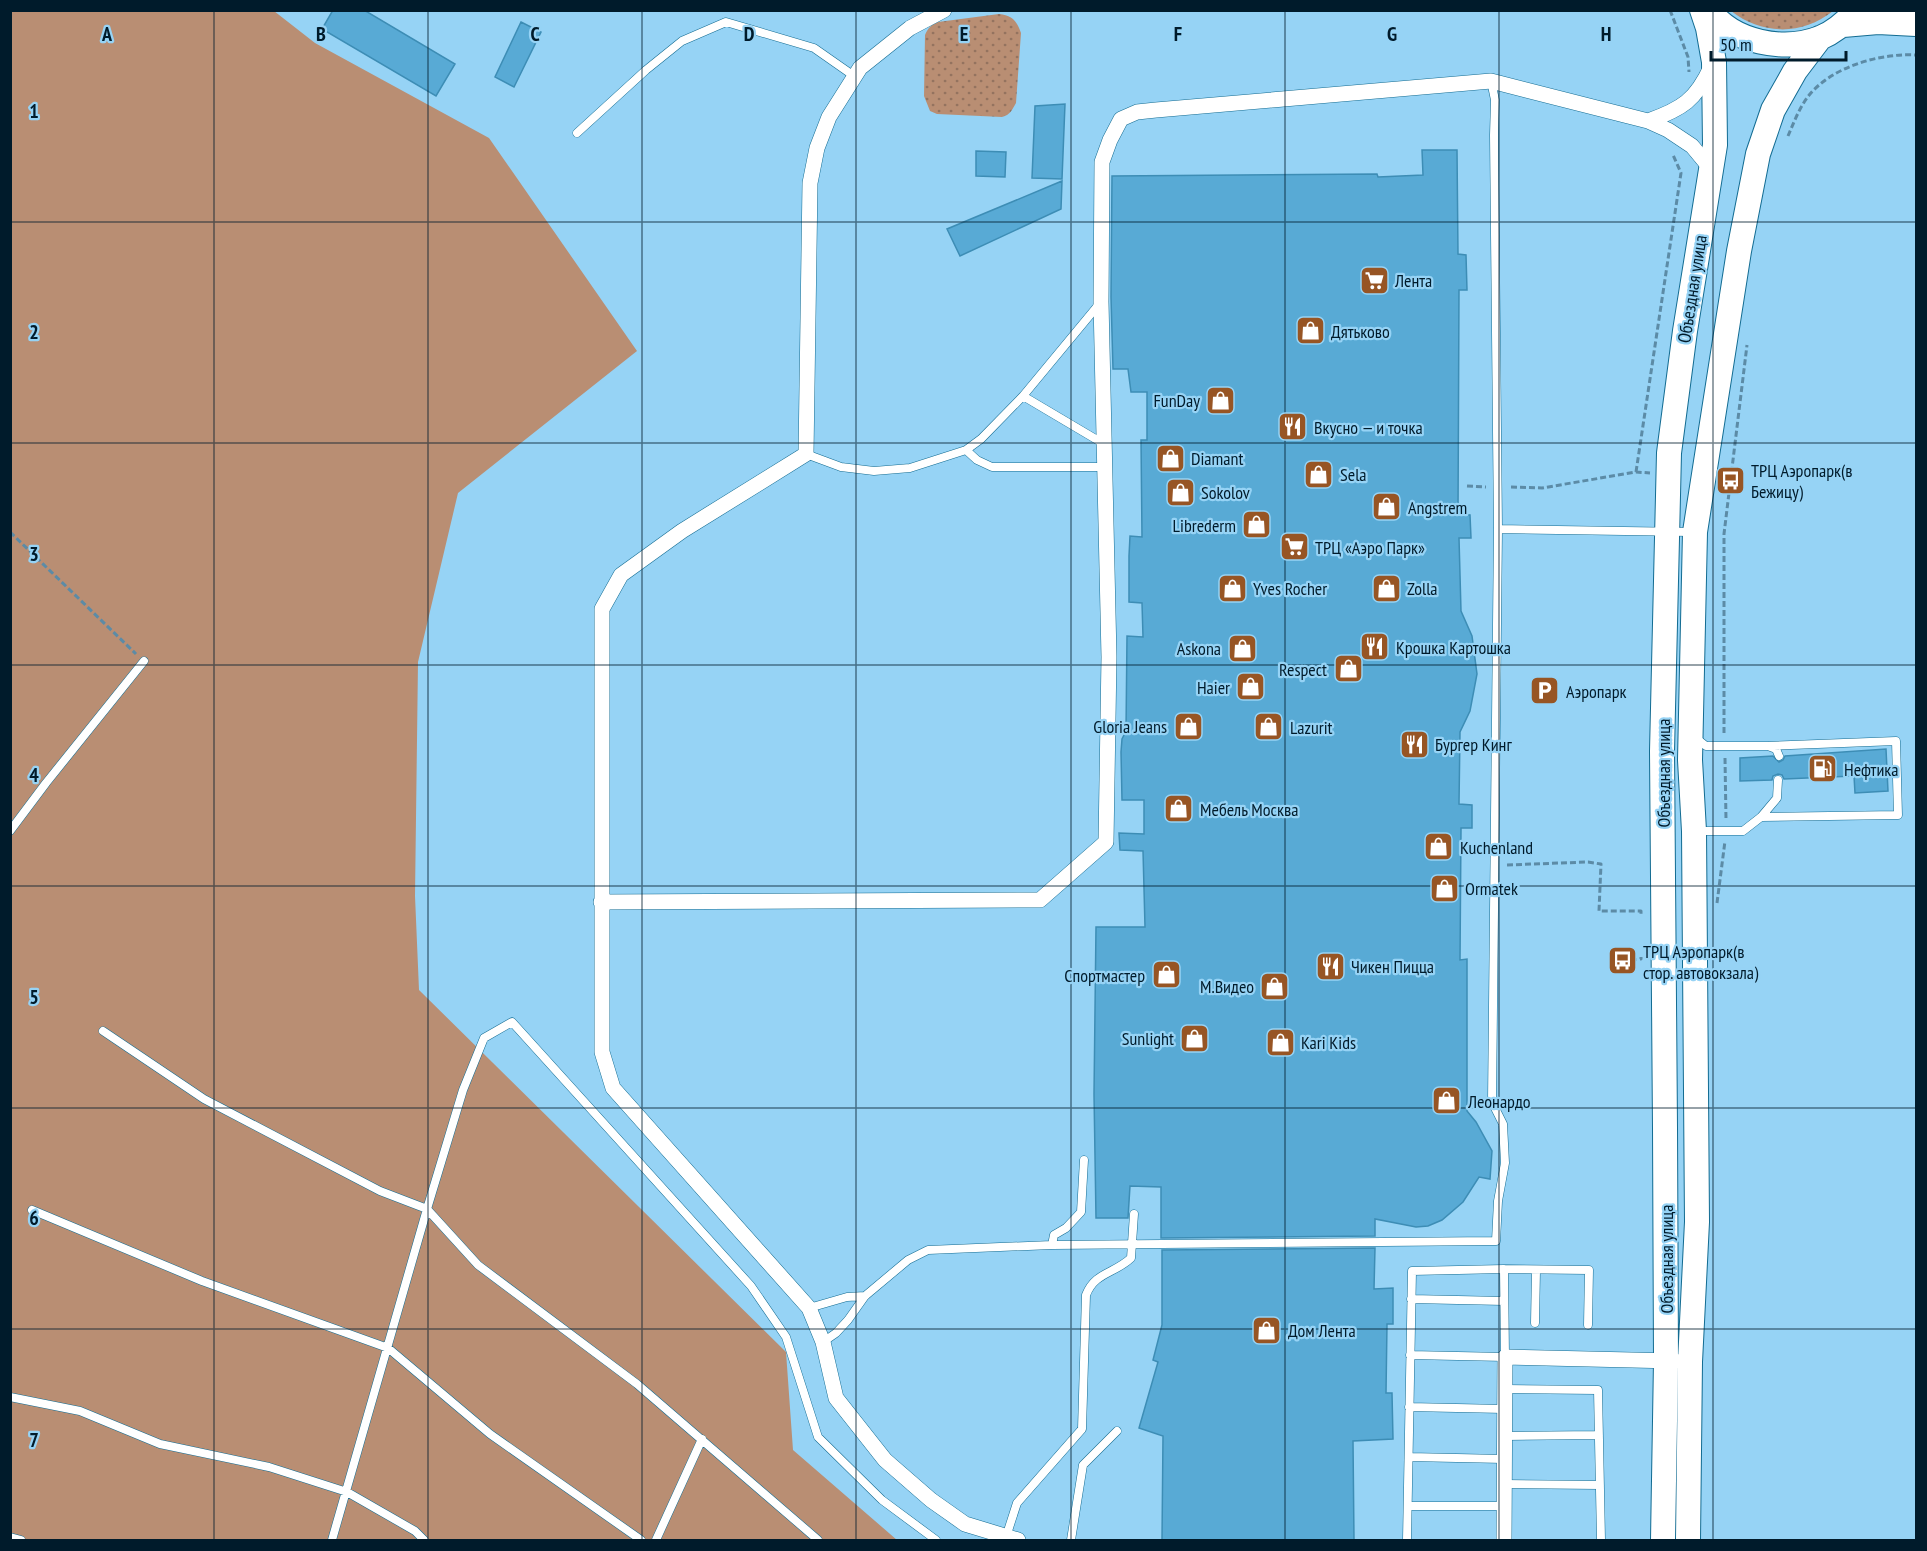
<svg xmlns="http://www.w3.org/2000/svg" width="1927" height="1551" viewBox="0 0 1927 1551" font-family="'PT Sans Narrow',sans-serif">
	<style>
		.grass { fill: url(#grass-dots) }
		.green { fill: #b98e73 }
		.building { fill: #58aad5; stroke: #3d8db5; stroke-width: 1.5 }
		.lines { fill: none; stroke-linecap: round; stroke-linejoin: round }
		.service-casing { stroke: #136c92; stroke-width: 9 }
		.minor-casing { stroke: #136c92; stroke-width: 16 }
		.primary-casing { stroke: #136c92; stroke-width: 26 }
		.path { stroke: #5c8ba6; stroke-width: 3; stroke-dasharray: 6 3; stroke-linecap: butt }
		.service { stroke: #fff; stroke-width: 8 }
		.minor { stroke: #fff; stroke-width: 15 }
		.primary { stroke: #fff; stroke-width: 24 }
		.grid { fill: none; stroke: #001b2b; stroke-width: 1.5; stroke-opacity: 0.55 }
		.labels { text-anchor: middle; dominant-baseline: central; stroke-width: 4.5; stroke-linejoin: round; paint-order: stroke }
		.poi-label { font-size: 18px; fill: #001b2b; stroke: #96d3f5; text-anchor: start }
		.street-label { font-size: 18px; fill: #001b2b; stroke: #96d3f5 }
		.grid-label { font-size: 20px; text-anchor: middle; font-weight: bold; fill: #001b2b; stroke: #96d3f5; stroke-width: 4.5; stroke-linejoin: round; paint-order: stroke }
	</style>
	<defs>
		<pattern id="grass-dots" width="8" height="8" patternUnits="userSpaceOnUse" patternTransform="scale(1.5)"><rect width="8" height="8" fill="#b98e73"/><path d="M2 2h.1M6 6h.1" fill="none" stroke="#94735f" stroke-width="1.8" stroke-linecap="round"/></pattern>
	</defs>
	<rect width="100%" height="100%" fill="#96d3f5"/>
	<path class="grass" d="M1731 11H1833C1802 36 1762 35 1731 11Z
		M999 14C1012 15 1017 21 1021 33L1016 103C1012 110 1010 115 1002 117L937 114 930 111 924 96 925 35C928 28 931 25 938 22Z"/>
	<path class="green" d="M11 11H274L315 43 489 138 637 351 458 493 418 662 415 896 419 990 786 1352 793 1450 897 1540H11Z"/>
	<path class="building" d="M333 10H364L455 64 436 96 322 29Z
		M521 22 541 32 514 87 495 77Z
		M1065 104 1062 179 1032 178 1035 106Z
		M1422 150H1457L1458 254 1466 255 1467 290H1459L1458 514 1470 515 1471 538H1459L1461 611 1472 636 1477 674 1470 711 1460 732 1459 804 1472 805V828H1461L1460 960 1467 959V1111L1476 1122 1492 1151 1490 1179 1479 1177 1463 1202 1442 1220 1428 1226 1416 1227 1375 1219V1236L1161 1238V1187L1130 1186 1128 1218H1096L1094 1094 1096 927H1145L1143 851 1120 850 1119 833 1144 834V800H1122L1121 752 1122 739 1126 731 1127 636 1143 637 1142 603 1129 602V556L1130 536 1142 537 1141 440H1147V392H1131L1128 369H1113L1111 297 1112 176 1377 174 1378 177 1423 175Z
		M976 151 1006 152 1005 177 976 176Z
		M1062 181 1061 209 960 256 947 229Z
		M1886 749 1888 791 1855 793 1854 776 1784 779 1782 775 1778 774 1773 776 1772 780 1740 781V758L1773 756 1779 762 1783 760 1785 756Z
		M1375 1248 1374 1289 1393 1288V1324H1387L1386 1393H1392L1393 1439 1353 1441 1354 1540H1162L1163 1436 1139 1428 1158 1362 1153 1360 1162 1325V1250Z"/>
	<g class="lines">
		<defs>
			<path id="service" d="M577 133 646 70 682 41 726 22 814 48 854 76
				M1023 396 1104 444
				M966 450 977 460 992 467H1105
				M806 454 841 467 874 471 910 468 966 450 981 439 1023 396 1100 303
				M1498 529 1691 532
				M1696 738 1706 746H1768L1776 749 1779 756
				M1761 817 1898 815 1896 741 1768 746
				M10 831 46 783 144 661
				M1698 831H1743L1761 817 1777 798 1778 780
				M103 1031 204 1099 380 1191 427 1209 478 1265 637 1384 818 1540
				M32 1210 202 1281 388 1348 490 1434 641 1540
				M1052 1245 1054 1235 1066 1228 1081 1212 1084 1160
				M1504 1269 1589 1270 1588 1325
				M1411 1299 1504 1301
				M809 1308 847 1297 865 1296
				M1535 1323 1536 1270
				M823 1342 836 1333 848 1320 865 1296 908 1260 928 1250 1052 1245 1496 1241 1498 1201 1505 1163 1503 1124 1492 1102 1498 529 1494 135 1495 100 1491 81
				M1504 1389 1598 1390 1601 1540
				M10 1397 80 1411 160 1444 269 1467 347 1492 415 1531 424 1540
				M1409 1407 1504 1409
				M1504 1436 1599 1435
				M1409 1457 1504 1459
				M1504 1484 1600 1485
				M1408 1506H1504
				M10 1537 21 1540
				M1006 1537 1017 1503 1082 1429 1086 1295C1095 1272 1114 1274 1131 1258L1134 1214
				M332 1540 427 1209 463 1090 484 1038 512 1022 751 1286 786 1337 818 1437 882 1500 936 1540
				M656 1540 702 1439
				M1071 1540 1083 1465 1117 1431
				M1407 1540C1409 1451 1410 1361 1412 1271L1504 1269 1505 1357 1410 1355"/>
			<path id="minor" d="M944 10 910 28 860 68 829 117 817 148 810 183 806 454 682 531 621 575 602 609V1052L613 1088 809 1308 823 1342 836 1398 885 1460 931 1500 965 1524 1018 1540
				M1648 121C1682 109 1696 100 1711 67
				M601 902 1040 900 1106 842 1109 657 1101 302 1102 162 1110 140 1121 119 1137 112 1156 110 1491 81 1648 121 1668 130 1692 146 1711 169
				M1504 1540 1505 1357 1675 1361"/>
			<path id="primary" d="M1709 10C1733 43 1784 52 1820 38 1835 32 1846 22 1857 10
				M1843 25 1878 22 1916 24
				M1663 1540 1666 1361 1665 1127 1662 751 1669 453 1685 331 1715 145 1714 62 1708 28 1702 10
				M1688 1540 1690 1362 1697 1222 1694 831 1690 760 1695 532 1739 251 1758 154 1773 110 1795 71 1820 38"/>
		</defs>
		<use href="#service" class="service-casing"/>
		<use href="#minor" class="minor-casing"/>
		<use href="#primary" class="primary-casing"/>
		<path class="path" d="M1670 10 1688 57 1689 72
			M1788 136C1794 122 1800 106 1810 94 1834 66 1881 53 1916 55
			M1636 472 1681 173 1673 155
			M1467 486 1486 487
			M1511 487 1542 488 1636 472 1650 473
			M10 532 136 654
			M1724 733V534L1747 345
			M1725 758 1726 820
			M1507 865 1588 862 1601 864 1599 911H1641V914
			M1717 903 1725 841
			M1622 961 1641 959V957"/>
		<use href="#service" class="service"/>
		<use href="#minor" class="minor"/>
		<use href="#primary" class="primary"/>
	</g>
	<path class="grid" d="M214 10V1540M428 10V1540M642 10V1540M856 10V1540M1071 10V1540M1285 10V1540M1499 10V1540M1713 10V1540M10 222H1916M10 443H1916M10 665H1916M10 886H1916M10 1108H1916M10 1329H1916"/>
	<defs>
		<symbol id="supermarket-square" viewBox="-11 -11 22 22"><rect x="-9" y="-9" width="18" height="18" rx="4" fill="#975524" stroke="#96d3f5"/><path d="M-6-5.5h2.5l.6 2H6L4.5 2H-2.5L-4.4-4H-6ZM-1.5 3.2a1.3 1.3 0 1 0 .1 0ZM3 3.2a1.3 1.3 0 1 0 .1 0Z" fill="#fff"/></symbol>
		<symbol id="shop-square" viewBox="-11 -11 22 22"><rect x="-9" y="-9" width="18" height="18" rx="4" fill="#975524" stroke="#96d3f5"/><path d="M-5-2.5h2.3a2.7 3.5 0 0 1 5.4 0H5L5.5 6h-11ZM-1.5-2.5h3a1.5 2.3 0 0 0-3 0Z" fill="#fff"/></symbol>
		<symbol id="restaurant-square" viewBox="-11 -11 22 22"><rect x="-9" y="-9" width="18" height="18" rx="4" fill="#975524" stroke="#96d3f5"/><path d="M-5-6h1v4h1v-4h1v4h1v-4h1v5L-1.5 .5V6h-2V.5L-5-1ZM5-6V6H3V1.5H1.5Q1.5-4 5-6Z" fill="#fff"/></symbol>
		<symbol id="bus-square" viewBox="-11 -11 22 22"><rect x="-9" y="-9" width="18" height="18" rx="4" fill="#975524" stroke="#96d3f5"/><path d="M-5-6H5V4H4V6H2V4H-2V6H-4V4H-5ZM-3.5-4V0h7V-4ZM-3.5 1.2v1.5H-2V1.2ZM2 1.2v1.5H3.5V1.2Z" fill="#fff"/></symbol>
		<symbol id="parking-square" viewBox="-11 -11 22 22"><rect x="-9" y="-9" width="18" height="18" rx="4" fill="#975524" stroke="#96d3f5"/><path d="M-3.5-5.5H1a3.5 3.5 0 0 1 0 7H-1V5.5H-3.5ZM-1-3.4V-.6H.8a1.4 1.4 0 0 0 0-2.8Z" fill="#fff"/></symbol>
		<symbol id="fuel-square" viewBox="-11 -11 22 22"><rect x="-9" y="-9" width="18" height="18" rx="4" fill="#975524" stroke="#96d3f5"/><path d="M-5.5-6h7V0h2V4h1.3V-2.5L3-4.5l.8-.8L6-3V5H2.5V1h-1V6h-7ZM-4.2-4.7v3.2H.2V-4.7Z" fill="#fff"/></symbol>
	</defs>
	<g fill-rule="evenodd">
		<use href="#supermarket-square" x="1358" y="264" width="33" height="33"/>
		<use href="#shop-square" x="1294" y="314" width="33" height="33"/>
		<use href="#shop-square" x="1204" y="384" width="33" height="33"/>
		<use href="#restaurant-square" x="1276" y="410" width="33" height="33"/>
		<use href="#shop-square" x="1154" y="442" width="33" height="33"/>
		<use href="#shop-square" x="1302" y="458" width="33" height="33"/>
		<use href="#bus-square" x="1714" y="464" width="33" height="33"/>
		<use href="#shop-square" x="1164" y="476" width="33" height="33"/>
		<use href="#shop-square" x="1370" y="490" width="33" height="33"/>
		<use href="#shop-square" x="1240" y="508" width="33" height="33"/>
		<use href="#supermarket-square" x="1278" y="530" width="33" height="33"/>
		<use href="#shop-square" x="1216" y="572" width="33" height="33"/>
		<use href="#shop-square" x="1370" y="572" width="33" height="33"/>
		<use href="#restaurant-square" x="1358" y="630" width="33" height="33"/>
		<use href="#shop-square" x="1226" y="632" width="33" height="33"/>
		<use href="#shop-square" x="1332" y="652" width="33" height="33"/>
		<use href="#shop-square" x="1234" y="670" width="33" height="33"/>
		<use href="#parking-square" x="1528" y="674" width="33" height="33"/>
		<use href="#shop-square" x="1172" y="710" width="33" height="33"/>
		<use href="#shop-square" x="1252" y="710" width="33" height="33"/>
		<use href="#restaurant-square" x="1398" y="728" width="33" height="33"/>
		<use href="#fuel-square" x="1806" y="752" width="33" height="33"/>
		<use href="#shop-square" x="1162" y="792" width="33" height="33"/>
		<use href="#shop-square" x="1422" y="830" width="33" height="33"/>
		<use href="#shop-square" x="1428" y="872" width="33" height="33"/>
		<use href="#bus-square" x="1606" y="944" width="33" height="33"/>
		<use href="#restaurant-square" x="1314" y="950" width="33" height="33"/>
		<use href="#shop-square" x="1150" y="958" width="33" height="33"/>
		<use href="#shop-square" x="1258" y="970" width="33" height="33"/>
		<use href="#shop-square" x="1178" y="1022" width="33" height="33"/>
		<use href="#shop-square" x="1264" y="1026" width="33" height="33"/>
		<use href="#shop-square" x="1430" y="1084" width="33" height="33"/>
		<use href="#shop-square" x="1250" y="1314" width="33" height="33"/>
	</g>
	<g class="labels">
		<g class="poi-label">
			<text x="1395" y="280">Лента</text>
			<text x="1331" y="331">Дятьково</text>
			<text x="1200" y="400" text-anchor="end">FunDay</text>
			<text x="1314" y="427">Вкусно — и точка</text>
			<text x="1191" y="458">Diamant</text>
			<text x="1751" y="470">ТРЦ Аэропарк(в<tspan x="1751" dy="21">Бежицу)</tspan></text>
			<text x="1340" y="474">Sela</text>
			<text x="1201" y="492">Sokolov</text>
			<text x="1408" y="507">Angstrem</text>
			<text x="1236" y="525" text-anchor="end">Librederm</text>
			<text x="1315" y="547">ТРЦ «Аэро Парк»</text>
			<text x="1253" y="588">Yves Rocher</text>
			<text x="1407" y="588">Zolla</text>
			<text x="1396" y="647">Крошка Картошка</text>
			<text x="1221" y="648" text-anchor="end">Askona</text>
			<text x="1327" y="669" text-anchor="end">Respect</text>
			<text x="1230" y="687" text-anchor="end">Haier</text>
			<text x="1566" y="691">Аэропарк</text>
			<text x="1167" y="726" text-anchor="end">Gloria Jeans</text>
			<text x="1290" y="727">Lazurit</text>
			<text x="1435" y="744">Бургер Кинг</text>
			<text x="1844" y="769">Нефтика</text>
			<text x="1200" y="809">Мебель Москва</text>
			<text x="1460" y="847">Kuchenland</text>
			<text x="1465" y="888">Ormatek</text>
			<text x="1643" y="951">ТРЦ Аэропарк(в<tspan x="1643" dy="21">стор. автовокзала)</tspan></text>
			<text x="1351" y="966">Чикен Пицца</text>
			<text x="1145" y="975" text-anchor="end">Спортмастер</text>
			<text x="1254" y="986" text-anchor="end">М.Видео</text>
			<text x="1174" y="1038" text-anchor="end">Sunlight</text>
			<text x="1301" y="1042">Kari Kids</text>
			<text x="1468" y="1101">Леонардо</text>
			<text x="1288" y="1330">Дом Лента</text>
		</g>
		<g class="street-label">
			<text transform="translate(1692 289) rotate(-81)">Объездная улица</text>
			<text transform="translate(1663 773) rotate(-90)">Объездная улица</text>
			<text transform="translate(1666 1259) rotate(-90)">Объездная улица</text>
		</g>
	</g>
	<g class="grid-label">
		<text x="107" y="41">A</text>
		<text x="321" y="41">B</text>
		<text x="535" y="41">C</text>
		<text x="749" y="41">D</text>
		<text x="964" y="41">E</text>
		<text x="1178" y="41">F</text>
		<text x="1392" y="41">G</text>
		<text x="1606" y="41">H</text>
		<text x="34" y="118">1</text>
		<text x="34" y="339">2</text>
		<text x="34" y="561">3</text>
		<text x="34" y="782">4</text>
		<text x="34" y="1004">5</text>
		<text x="34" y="1225">6</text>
		<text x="34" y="1447">7</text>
	</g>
	<rect width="1927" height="1551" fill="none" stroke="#001b2b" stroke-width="24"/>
	<path d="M1711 51v9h135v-9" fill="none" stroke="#001b2b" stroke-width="3"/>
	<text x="1720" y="51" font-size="18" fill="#001b2b" stroke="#96d3f5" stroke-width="4.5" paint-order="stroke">50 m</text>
</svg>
